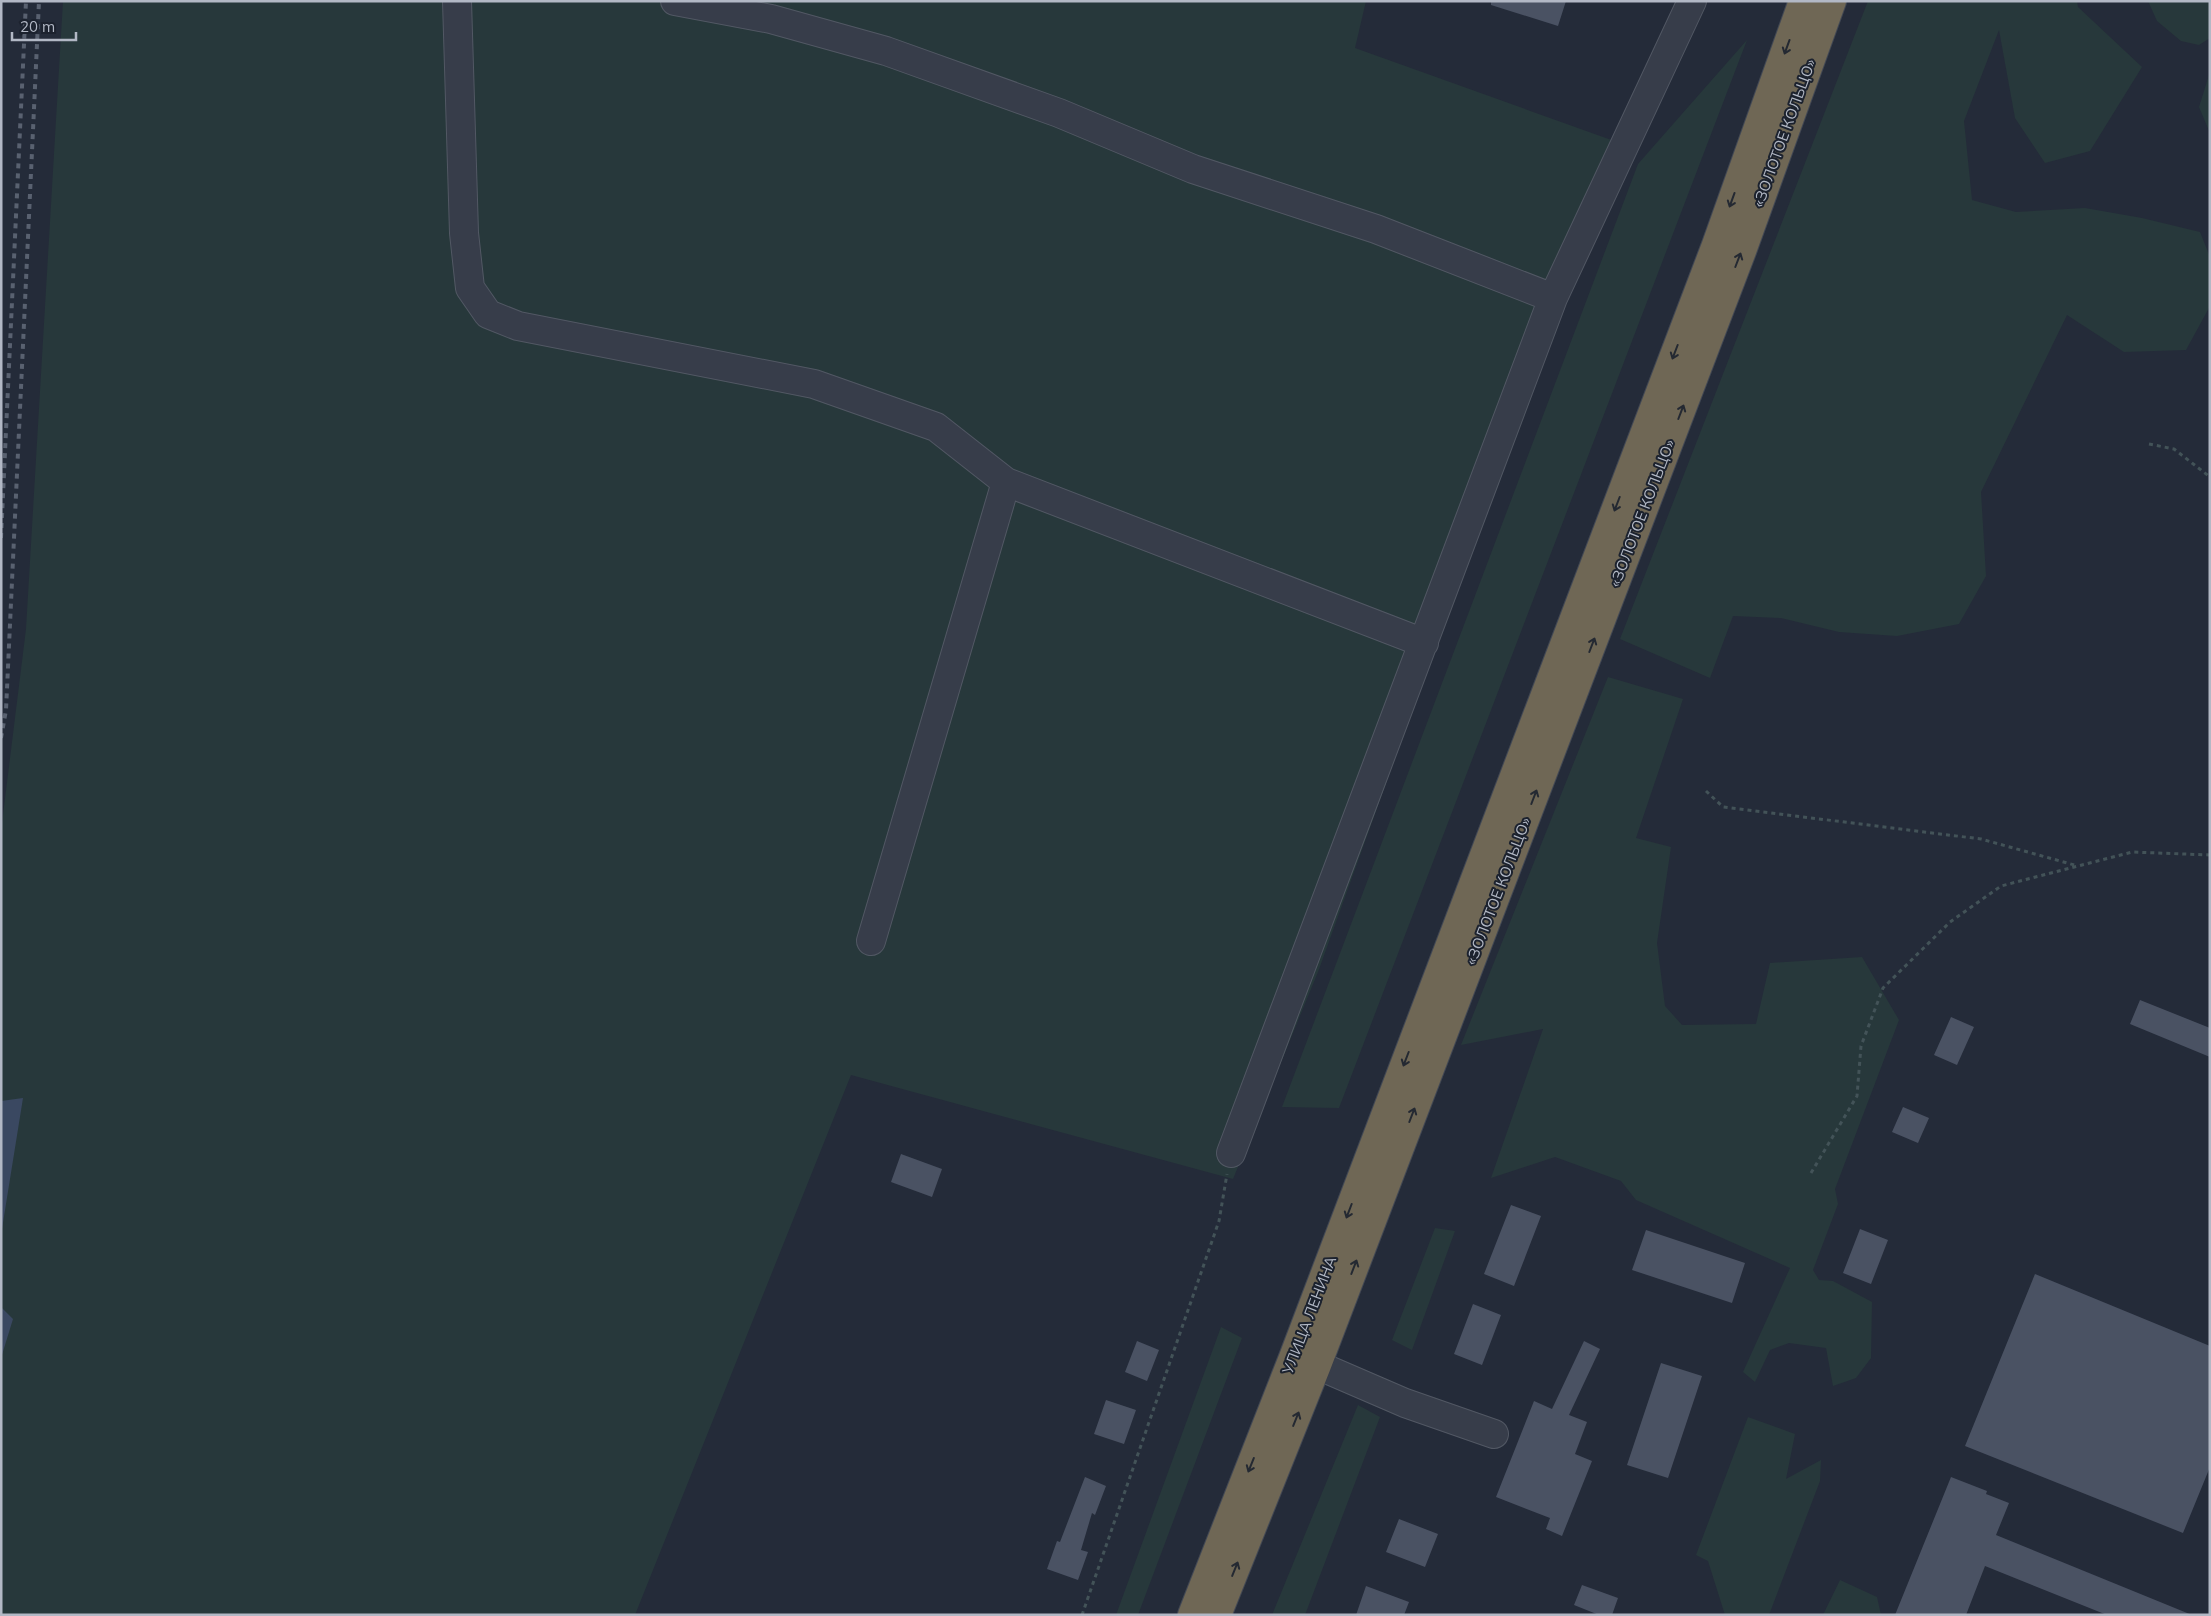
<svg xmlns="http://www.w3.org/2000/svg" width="2211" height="1616" viewBox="0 0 2211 1616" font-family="Mulish,sans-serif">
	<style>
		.green { fill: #27383b }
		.water { fill: #3a4861 }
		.building { fill: #4a5263 }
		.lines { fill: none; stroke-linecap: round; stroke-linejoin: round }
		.minor-casing { stroke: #525864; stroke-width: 30 }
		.highway-casing { stroke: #424854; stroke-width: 30 }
		.path { stroke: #435358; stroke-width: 3; stroke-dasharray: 4 4; stroke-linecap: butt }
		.minor { stroke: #373d4a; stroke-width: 28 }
		.highway { stroke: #6f6755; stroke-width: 28 }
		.rail { stroke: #596170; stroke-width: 4; stroke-dasharray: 5 5; stroke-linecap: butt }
		.oneway { stroke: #242932 }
		.labels { text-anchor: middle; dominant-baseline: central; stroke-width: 4; stroke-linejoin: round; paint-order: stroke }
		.street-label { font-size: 15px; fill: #b2b8c5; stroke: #1c222e }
	</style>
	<rect width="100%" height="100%" fill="#242b39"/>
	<path class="green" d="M63 1H1366L1355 48 1617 142 1318 972 1233 1179 851 1075 635 1615H1V831L26 629Z
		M1868 1H2077L2078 7 2142 67 2090 151 2045 163 2015 118 1999 30 1964 121 1972 200 2016 212 2085 208 2142 218 2200 232 2210 257V306L2186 350 2124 352 2067 315 1981 492 1986 576 1959 624 1897 636 1839 632 1781 618 1733 616 1710 678 1620 639Z
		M2148 1H2210V38L2199 45 2181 41 2157 21Z
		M1747 40 1339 1108 1282 1107 1638 164Z
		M2209 75H2210V133L2199 107Z
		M1608 677 1683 699 1636 838 1671 847 1657 943 1665 1006 1682 1025 1756 1024 1770 963 1862 957 1899 1020 1835 1189 1838 1204 1813 1270 1819 1280 1833 1281 1872 1302 1871 1358 1856 1378 1833 1386 1826 1348 1789 1343 1770 1350 1755 1382 1743 1372 1790 1268 1636 1200 1621 1181 1555 1157 1491 1178 1543 1029 1461 1045Z
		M1435 1228 1455 1231 1412 1350 1392 1340Z
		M1221 1327 1242 1338 1138 1615H1116Z
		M1358 1405 1380 1417 1305 1615H1272Z
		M1748 1417 1795 1434 1786 1479 1821 1460 1820 1481 1769 1615H1725L1708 1561 1696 1555Z
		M1840 1580 1877 1597 1881 1615H1823Z"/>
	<path class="water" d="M23 1098 1 1235V1101Z
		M1 1307 13 1319 1 1358Z"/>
	<path class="building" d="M1491 1H1566L1558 26 1491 5Z
		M2140 1000 2210 1028V1057L2130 1024Z
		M1951 1017 1974 1027 1957 1065 1934 1055Z
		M1903 1107 1929 1118 1918 1143 1892 1132Z
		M901 1154 942 1169 932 1197 891 1182Z
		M1511 1205 1541 1216 1514 1286 1484 1274Z
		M1860 1229 1888 1240 1871 1284 1843 1273Z
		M1646 1230 1745 1263 1732 1303 1632 1270Z
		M2035 1274 2210 1346V1467L2183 1533 1965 1446Z
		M1473 1304 1501 1315 1482 1365 1454 1354Z
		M1137 1341 1159 1350 1147 1381 1125 1372Z
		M1584 1341 1600 1349 1569 1415 1587 1422 1575 1454 1592 1461 1562 1536 1546 1529 1550 1518 1496 1497 1534 1401 1552 1409Z
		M1661 1363 1702 1376 1668 1478 1627 1465Z
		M1106 1400 1136 1410 1124 1444 1094 1434Z
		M1085 1477 1106 1486 1095 1515 1092 1513 1081 1550 1088 1552 1078 1580 1047 1569 1057 1541 1060 1542Z
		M1951 1477 1987 1491 1986 1494 2009 1503 1996 1535 2192 1615H2107L1985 1566 1966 1615H1895Z
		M1399 1519 1438 1534 1425 1567 1386 1552Z
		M1582 1585 1618 1598 1612 1615H1599L1574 1605Z
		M1366 1586 1409 1602 1404 1615H1356Z"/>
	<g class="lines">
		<defs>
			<path id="minor" d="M457 1 464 233 470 288 488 314 518 326 814 384 936 427 1006 482
				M675 1 771 19 886 51 1059 113 1193 169 1376 229 1553 298
				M871 941 1006 482 1424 643
				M1231 1153 1553 298 1692 1
				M1317 1365 1405 1403 1494 1434"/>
			<path id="highway" d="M1192 1615 1294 1355 1716 245 1803 1
				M1217 1615 1317 1365 1742 251 1832 1"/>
		</defs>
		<use href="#minor" class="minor-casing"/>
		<use href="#highway" class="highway-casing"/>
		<path class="path" d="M2149 444 2174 449 2210 477
			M1706 791 1723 807 1981 839 2078 866
			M1811 1173 1857 1096 1861 1046 1883 988 1950 922 2001 886 2132 852 2210 855
			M1082 1615 1219 1221 1227 1174"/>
		<use href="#minor" class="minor"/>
		<use href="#highway" class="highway"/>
		<path class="rail" d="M1 538 26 1
			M1 738 6 710 39 1"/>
	</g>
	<defs><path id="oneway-shaft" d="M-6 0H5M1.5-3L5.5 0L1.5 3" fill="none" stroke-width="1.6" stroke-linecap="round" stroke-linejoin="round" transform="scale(1.25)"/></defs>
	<g class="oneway">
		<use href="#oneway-shaft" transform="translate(1787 47) rotate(110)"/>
		<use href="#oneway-shaft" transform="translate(1732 200) rotate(110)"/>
		<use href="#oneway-shaft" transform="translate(1738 260) rotate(-69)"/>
		<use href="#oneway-shaft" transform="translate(1675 352) rotate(111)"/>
		<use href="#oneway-shaft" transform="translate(1681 412) rotate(-69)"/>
		<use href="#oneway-shaft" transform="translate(1617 504) rotate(111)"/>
		<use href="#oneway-shaft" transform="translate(1592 645) rotate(-69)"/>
		<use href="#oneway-shaft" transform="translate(1534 797) rotate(-69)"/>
		<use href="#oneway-shaft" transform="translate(1406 1059) rotate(111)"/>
		<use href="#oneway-shaft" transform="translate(1412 1115) rotate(-69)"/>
		<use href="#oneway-shaft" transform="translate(1349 1211) rotate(111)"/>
		<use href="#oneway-shaft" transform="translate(1354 1267) rotate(-69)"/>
		<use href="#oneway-shaft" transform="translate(1296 1419) rotate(-68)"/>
		<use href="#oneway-shaft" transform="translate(1251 1465) rotate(112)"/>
		<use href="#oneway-shaft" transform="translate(1235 1569) rotate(-68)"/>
	</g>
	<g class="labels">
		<g class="street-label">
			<text transform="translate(1784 133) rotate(-70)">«ЗОЛОТОЕ КОЛЬЦО»</text>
			<text transform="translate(1642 513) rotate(-69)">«ЗОЛОТОЕ КОЛЬЦО»</text>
			<text transform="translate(1498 891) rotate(-69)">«ЗОЛОТОЕ КОЛЬЦО»</text>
			<text transform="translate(1309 1315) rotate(-69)">УЛИЦА ЛЕНИНА</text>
		</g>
	</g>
	<rect width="2211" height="1616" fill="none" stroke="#b2b8c5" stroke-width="5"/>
	<path d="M12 32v8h64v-8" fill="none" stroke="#b2b8c5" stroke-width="2.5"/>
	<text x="20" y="32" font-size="15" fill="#b2b8c5" stroke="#1c222e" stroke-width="4" paint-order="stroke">20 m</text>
</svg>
